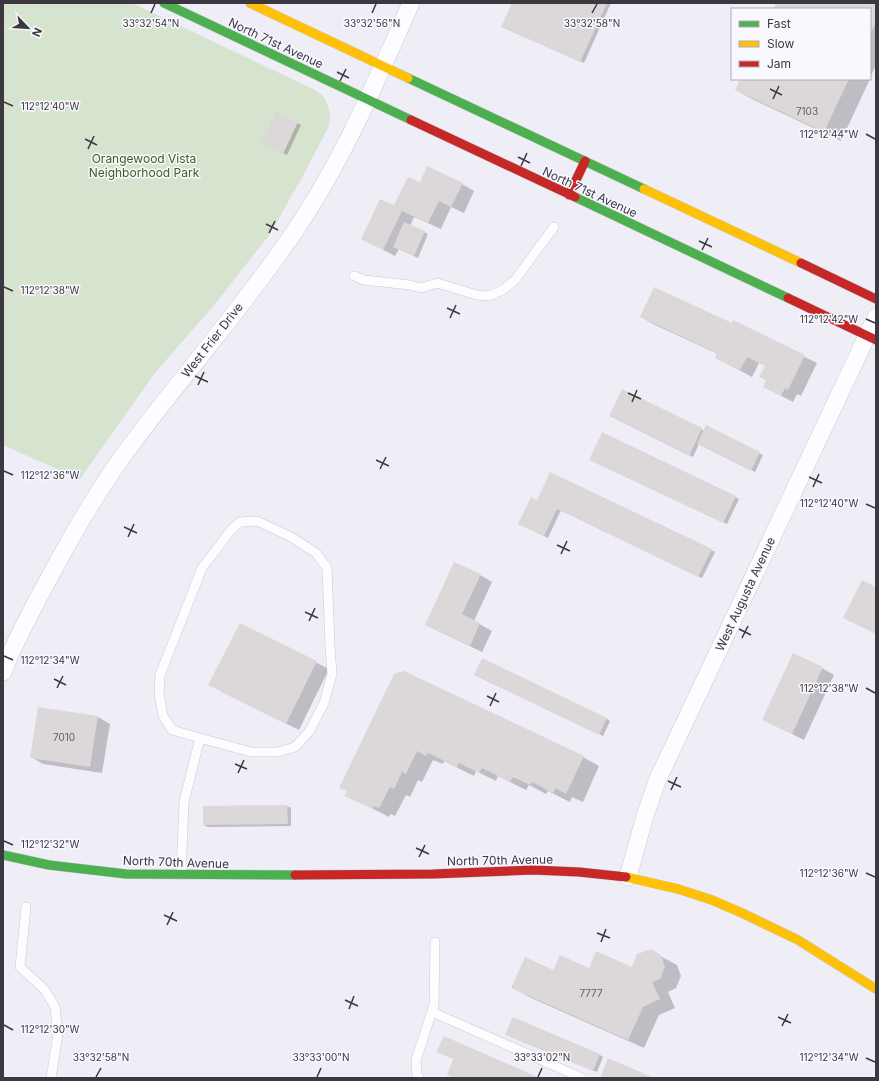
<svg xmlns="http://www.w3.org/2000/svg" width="879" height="1081" viewBox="0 0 879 1081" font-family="Inter,sans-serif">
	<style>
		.green { fill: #d5e3cf }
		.shadow { fill: #0003 }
		.building { fill: #dcd8d9 }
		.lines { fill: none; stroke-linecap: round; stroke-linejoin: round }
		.lane-casing { stroke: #cccad1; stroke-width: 10 }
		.street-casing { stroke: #cccad1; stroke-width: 18 }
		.fast-casing { stroke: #cccad1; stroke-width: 10 }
		.slow-casing { stroke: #cccad1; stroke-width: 10 }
		.jam-casing { stroke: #cccad1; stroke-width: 10 }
		.lane { stroke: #fdfcfe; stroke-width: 9 }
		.street { stroke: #fdfcfe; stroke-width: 17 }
		.fast { stroke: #4caf50; stroke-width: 9 }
		.slow { stroke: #ffc107; stroke-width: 9 }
		.jam { stroke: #c62828; stroke-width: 9 }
		.ticks { fill: none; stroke: #3b383f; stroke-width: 1.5 }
		.labels { text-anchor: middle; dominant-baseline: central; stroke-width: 3; stroke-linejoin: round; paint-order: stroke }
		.number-label { font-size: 10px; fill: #636066 }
		.street-label { font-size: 12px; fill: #3b383f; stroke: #faf8ff }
		.park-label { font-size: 12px; fill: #3c5f1b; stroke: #faf8ff }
		.ticks-label { font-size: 10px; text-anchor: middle; fill: #3b383f; stroke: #faf8ff; stroke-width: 3; stroke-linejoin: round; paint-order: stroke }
	</style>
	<rect width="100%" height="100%" fill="#efedf6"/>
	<path class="green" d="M3 3H132L313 89 323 96 328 105 330 116 329 126 305 172 270 234 215 304 154 374 80 479 3 445Z"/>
	<path class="shadow" d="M513 3H611L584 63 506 29Z
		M777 3H876V65L870 78V9H774Z
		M741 79H870L841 141 752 99 736 90Z
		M297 123 301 125 287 155 266 145Z
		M420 184H462L474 191 464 213 451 207 441 229 414 217 410 226 428 234 418 258 399 249 395 256 362 239Z
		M641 317 733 324 734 322 817 363 801 396 797 394 793 402 764 387 767 381 766 366 759 363 752 377 716 358 718 354 653 324Z
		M622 391 705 431 763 455 755 472 699 444 693 457 614 418Z
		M594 461 735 497 739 499 727 524Z
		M531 499 711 550 715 552 702 578 561 510 548 538 523 526Z
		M480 575 492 582 474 621 492 631 482 652 438 631 426 624Z
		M240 624 329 669 299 730 222 692Z
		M822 668 834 675 804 740 764 720Z
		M395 674 583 757 599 766 583 802 572 797 570 802 548 791 546 794 529 785 526 790 498 776 496 781 476 771 474 776 444 761 443 764 433 760 422 782 418 780 410 797 406 795 395 816 391 814 389 817 346 795Z
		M479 677 607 719 610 721 603 736Z
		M39 708 98 717 110 724 102 773 43 764 31 757Z
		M287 806 291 808V826L208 827 204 825V807Z
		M651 951 677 965 681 976 676 988 668 992 675 1008 659 1015 644 1048 529 997 513 987 554 971 632 968Z
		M510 1036 600 1055 603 1057 597 1072Z"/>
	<path class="building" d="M512 3H607L580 62 501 27Z
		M776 3H876V22L870 35V9H773Z
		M740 79H849L824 132 735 90Z
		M276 111 298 122 283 154 261 143Z
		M427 166 463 183 451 207 439 201 428 223 402 211 383 250 361 239 380 199 394 205 408 177 420 182Z
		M404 222 425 231 414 256 393 247Z
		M654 287 732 323 733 320 805 355 788 390 785 388 781 396 763 387 766 380 759 377 765 366 747 357 740 370 715 358 717 353 640 317Z
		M622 389 702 428 689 456 609 416Z
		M706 425 760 452 751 471 697 444Z
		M602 432 736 496 723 523 589 460Z
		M550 472 712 549 698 577 557 509 544 536 518 524 531 497 537 500Z
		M454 562 481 574 462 614 480 623 470 646 425 625Z
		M862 580 876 587V634L843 618Z
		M240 623 317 661 286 724 208 685Z
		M793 653 823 667 792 734 762 720Z
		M482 658 607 718 599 735 474 675Z
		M404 671 584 756 566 794 556 788 553 793 532 782 530 785 513 777 510 782 482 768 479 773 459 763 457 767 428 753 426 756 417 751 406 774 402 772 394 789 390 787 379 808 374 806 373 809 344 796 347 791 339 788 394 674Z
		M38 707 98 716 90 767 30 758Z
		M287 805 288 824 203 825V806Z
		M651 949 661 955 665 967 660 979 652 982 660 999 643 1007 628 1040 511 988 525 957 553 970 560 955 589 968 596 951 632 967 637 954Z
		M513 1017 600 1054 593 1071 505 1035Z
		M444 1036 540 1078H454L447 1075 453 1059 436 1052Z
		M608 1058 654 1078H605L601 1076Z"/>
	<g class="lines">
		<defs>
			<path id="lane" d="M354 276 364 280 410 285 421 288 437 283 477 295 489 296 503 290 515 280 554 227
				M181 875 184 802 200 738 251 752H278L295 747 309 732 324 703 332 674 330 646 327 568 316 553 291 537 257 521 240 522 232 529 202 568 160 675 159 693 163 716 172 730 200 738
				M26 907 20 967 45 990 55 1007 58 1034 51 1078
				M432 1012 582 1078
				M419 1078 417 1076 416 1060 434 1005 435 942"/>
			<path id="street" d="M3 672C15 640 32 610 48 580 73 533 99 487 131 445 183 375 241 310 290 238 341 165 375 84 411 3
				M628 877 645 816 657 781 876 317"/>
			<path id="fast" d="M164 3 411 120
				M408 78 644 189
				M575 197 788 298
				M3 855 49 865 126 874 295 875"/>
			<path id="slow" d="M250 3 408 78
				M644 189 801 263
				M626 877 678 889 712 900 742 913 798 940 876 989"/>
			<path id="jam" d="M411 120 575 197
				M569 195 585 161
				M801 263 876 299
				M788 298 876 340
				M295 875 433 874 533 870 579 872 626 877"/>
		</defs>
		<use href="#lane" class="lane-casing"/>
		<use href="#street" class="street-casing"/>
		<use href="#fast" class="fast-casing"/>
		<use href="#slow" class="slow-casing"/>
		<use href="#jam" class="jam-casing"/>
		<use href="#lane" class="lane"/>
		<use href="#street" class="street"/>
		<use href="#fast" class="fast"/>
		<use href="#slow" class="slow"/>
		<use href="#jam" class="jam"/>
	</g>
	<path class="ticks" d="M151 13 155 4M372 13 376 4M592 13 597 4M337 72 349 78M340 81 346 69M770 89 782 95M773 99 779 86M4 102 13 106M866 134 875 139M85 139 97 145M88 149 94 136M518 157 530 163M521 166 527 153M266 224 278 230M269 233 275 221M699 241 712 247M702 250 708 238M4 287 13 291M447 308 460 314M450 318 456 305M866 319 875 323M195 376 208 382M198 385 204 372M628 393 641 399M632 402 637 390M376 460 389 466M380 469 386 457M4 471 13 475M809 477 822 483M813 487 819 474M866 504 875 508M124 527 137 533M128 537 134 524M557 545 570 551M561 554 567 541M305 612 318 618M309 621 315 608M739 629 751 635M742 638 748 626M4 656 13 660M54 679 66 685M57 688 63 676M866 688 875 693M487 696 499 702M490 706 496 693M235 764 247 769M238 773 244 760M668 781 681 787M671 790 677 777M4 841 13 845M416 848 429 854M419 857 425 845M866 873 875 877M164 915 177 921M167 925 173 912M597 933 610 938M601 942 606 929M345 1000 358 1006M349 1009 354 996M778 1017 791 1023M4 1025 13 1030M782 1026 788 1014M866 1058 875 1062M96 1077 101 1068M317 1077 321 1068M538 1077 542 1068"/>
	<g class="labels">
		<g class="number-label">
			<text x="807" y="111">7103</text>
			<text x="64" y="737">7010</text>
			<text x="591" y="993">7777</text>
		</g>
		<g class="street-label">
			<text transform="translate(276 43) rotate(25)">North 71st Avenue</text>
			<text transform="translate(590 192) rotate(25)">North 71st Avenue</text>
			<text transform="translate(212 340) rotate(-52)">West Frier Drive</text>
			<text transform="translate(745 594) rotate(-65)">West Augusta Avenue</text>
			<text transform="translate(500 860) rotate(-1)">North 70th Avenue</text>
			<text transform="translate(176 862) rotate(2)">North 70th Avenue</text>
		</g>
		<g class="park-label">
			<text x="144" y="158">Orangewood Vista<tspan x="144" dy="14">Neighborhood Park</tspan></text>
		</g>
	</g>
	<g class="ticks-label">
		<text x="151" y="27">33°32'54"N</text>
		<text x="372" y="27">33°32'56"N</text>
		<text x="592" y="27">33°32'58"N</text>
		<text x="50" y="110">112°12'40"W</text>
		<text x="829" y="138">112°12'44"W</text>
		<text x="50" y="294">112°12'38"W</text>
		<text x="829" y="323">112°12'42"W</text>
		<text x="50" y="479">112°12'36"W</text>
		<text x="829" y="507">112°12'40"W</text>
		<text x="50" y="664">112°12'34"W</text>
		<text x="829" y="692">112°12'38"W</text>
		<text x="50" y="848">112°12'32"W</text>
		<text x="829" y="877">112°12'36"W</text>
		<text x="50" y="1033">112°12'30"W</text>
		<text x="829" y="1061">112°12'34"W</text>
		<text x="101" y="1061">33°32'58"N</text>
		<text x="321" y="1061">33°33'00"N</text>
		<text x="542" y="1061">33°33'02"N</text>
	</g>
	<rect width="879" height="1081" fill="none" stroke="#3b383f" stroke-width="8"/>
	<rect x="731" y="8" width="140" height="72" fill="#faf8ff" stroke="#aeabb2"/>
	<rect x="739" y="21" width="20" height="6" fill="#4caf50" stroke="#aeabb2"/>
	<text x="767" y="28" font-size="12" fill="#3b383f">Fast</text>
	<rect x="739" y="41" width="20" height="6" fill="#ffc107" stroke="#aeabb2"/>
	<text x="767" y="48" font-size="12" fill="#3b383f">Slow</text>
	<rect x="739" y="61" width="20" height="6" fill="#c62828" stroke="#aeabb2"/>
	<text x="767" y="68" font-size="12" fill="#3b383f">Jam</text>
	<g transform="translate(28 28) rotate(115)" stroke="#faf8ff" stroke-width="3" paint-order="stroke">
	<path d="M0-3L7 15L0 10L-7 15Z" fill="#3b383f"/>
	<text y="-6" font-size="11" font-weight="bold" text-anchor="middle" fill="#3b383f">N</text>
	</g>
</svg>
